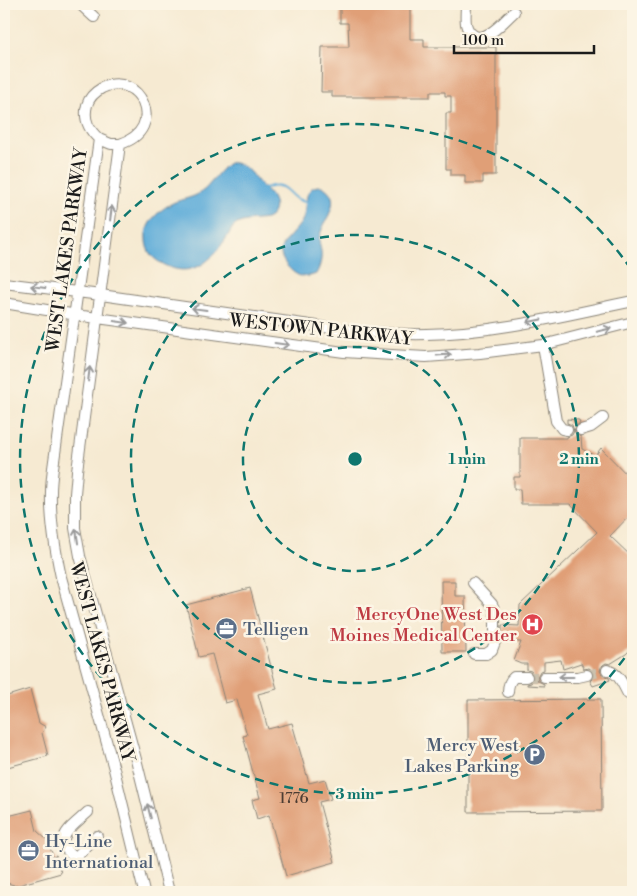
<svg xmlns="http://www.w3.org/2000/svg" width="637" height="896" viewBox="0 0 637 896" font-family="'Libre Bodoni',serif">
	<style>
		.water { fill: #60add9; stroke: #3e647a }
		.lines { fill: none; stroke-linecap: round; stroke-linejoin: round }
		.stream { stroke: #60add9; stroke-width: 2.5 }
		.building { fill: #e09f77 }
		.minor-tunnel { stroke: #cac1ae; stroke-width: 10; stroke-dasharray: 10 5; stroke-linecap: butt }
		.minor-casing { stroke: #898377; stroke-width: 12 }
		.minor { stroke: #fff; stroke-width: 10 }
		.oneway { stroke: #999 }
		.ring { fill: none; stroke: #0f766e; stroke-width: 2.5; stroke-dasharray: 9 6 }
		.labels { text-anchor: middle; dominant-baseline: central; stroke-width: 5; stroke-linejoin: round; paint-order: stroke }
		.number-label { font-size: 15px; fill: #4d3d33 }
		.street-label { font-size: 18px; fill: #1c1c1c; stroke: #fcf5e5 }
		.health-label { font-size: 18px; fill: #be3a42; stroke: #fcf5e5; text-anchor: end }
		.service-label { font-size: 18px; fill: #4e5e75; stroke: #fcf5e5; text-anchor: start }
		.centre { fill: #0f766e; stroke: #fcf5e5; stroke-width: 2.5 }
		.ring-label { font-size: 15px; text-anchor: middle; font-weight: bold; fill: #0f766e; stroke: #fcf5e5; stroke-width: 5; stroke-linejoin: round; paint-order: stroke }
	</style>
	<rect width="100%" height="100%" fill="#fcf5e5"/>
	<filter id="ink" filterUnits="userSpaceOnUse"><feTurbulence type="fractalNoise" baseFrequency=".02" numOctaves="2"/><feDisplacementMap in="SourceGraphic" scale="10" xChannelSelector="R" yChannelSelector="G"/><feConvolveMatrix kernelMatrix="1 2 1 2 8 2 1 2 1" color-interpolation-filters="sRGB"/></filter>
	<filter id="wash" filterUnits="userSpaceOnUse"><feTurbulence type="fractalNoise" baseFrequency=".0096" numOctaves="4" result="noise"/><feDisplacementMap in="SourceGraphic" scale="20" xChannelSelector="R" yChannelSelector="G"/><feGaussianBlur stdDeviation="1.12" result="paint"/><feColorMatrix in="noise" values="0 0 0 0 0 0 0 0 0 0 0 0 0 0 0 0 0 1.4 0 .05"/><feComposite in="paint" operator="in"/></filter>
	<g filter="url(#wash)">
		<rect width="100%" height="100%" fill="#f6ead2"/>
		<path class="water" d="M229 163C244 161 252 175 260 184 263 189 268 192 271 196 277 204 276 215 266 219 256 221 241 219 233 227 231 230 229 234 227 237 218 250 208 265 191 269 178 272 165 267 155 259 149 254 146 247 146 239 144 223 161 208 175 202 183 199 192 198 200 193 212 185 217 171 229 163Z
			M322 186C345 199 324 219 320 235 318 240 320 245 321 251 322 259 320 267 316 274 311 276 306 277 301 276 292 274 279 259 281 250 282 241 298 230 303 219 306 210 304 196 311 189 314 186 318 186 322 186Z"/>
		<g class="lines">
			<path class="stream" d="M264 189C291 178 285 199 306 202"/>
		</g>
		<g id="blocks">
			<path class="building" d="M340 4H410V39H424V47H496V175H483V183H465V175H451V169H446V113H451V96H445V92H430V97H332V92H321L322 47H349L348 23H340Z
				M567 419 579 420 580 423 576 426 574 431 577 435 581 437 582 449 595 456 601 448 633 481V512L610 536 633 558V644L631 646 632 648 626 654 610 664 606 663 603 665 601 667 600 671 602 674 609 678 610 680 593 686 590 681 594 677V673L592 670 589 668 584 669 581 663 563 669 561 660 544 662V670L540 671 537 677 538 681 544 684V686L527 685V684L531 683 533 680V674L531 671 527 670V664H521L514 661 521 642H502V625L519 626 520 605 597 532 570 504H521L520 489H514V477H520V438H567V437L572 435 574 431 572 425 567 423Z
				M441 581H455V596H465L466 652H442Z
				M250 588 277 689 258 694 268 729 292 723 309 783 325 779 331 799 319 802 335 862 286 876 269 815 257 819 252 800 260 798 243 736 247 735 237 700 225 703 212 654 199 657 186 605Z
				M30 689 39 723 46 727 42 733 48 756 4 768V697Z
				M601 699 602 811 468 812V700Z
				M32 810 37 831 46 839 49 844 53 857 56 856 61 873 15 886 14 885 7 883 4 869V863L9 862 5 846H7L4 831V817Z"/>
		</g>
	</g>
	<g filter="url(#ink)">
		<use href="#blocks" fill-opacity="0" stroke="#898377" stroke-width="1"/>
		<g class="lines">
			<path class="minor-tunnel" d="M587 675 607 670
				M527 677H544"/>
			<defs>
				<path id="minor" d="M80 4 94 17
					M466 4C466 10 465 17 466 24 467 28 469 32 472 34 485 45 505 20 514 12
					M99 139 111 144H120
					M4 283 101 295 338 329C367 332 396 335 426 334 496 333 565 315 633 301
					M4 303 83 316 344 352 408 356 426 357 480 353 543 345 633 322
					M543 345 556 421 562 429 567 430
					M581 430 591 427 603 418
					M473 583 492 604 495 611V642L492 650 486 654H474
					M607 670C619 673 622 683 628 694
					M544 677H578L587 675
					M508 692C508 686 509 681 514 677H527
					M88 812C72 827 50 839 75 858L97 836
					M144 892 114 769 61 577C55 549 50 520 51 492 51 484 52 476 53 468L99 139C89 130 83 120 87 105 89 98 95 92 102 88 139 69 169 129 120 144L77 471 75 494V528L80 556 137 763 169 892"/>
			</defs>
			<use href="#minor" class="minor-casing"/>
			<use href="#minor" class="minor"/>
		</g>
		<defs><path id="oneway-shaft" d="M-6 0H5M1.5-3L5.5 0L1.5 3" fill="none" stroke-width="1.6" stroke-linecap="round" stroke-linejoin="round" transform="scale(1.25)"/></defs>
		<g class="oneway">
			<use href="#oneway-shaft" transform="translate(111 213) rotate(-83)"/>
			<use href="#oneway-shaft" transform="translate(38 287) rotate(-172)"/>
			<use href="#oneway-shaft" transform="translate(199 309) rotate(-172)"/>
			<use href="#oneway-shaft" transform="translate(534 321) rotate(169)"/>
			<use href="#oneway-shaft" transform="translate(121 322) rotate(8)"/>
			<use href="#oneway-shaft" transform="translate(604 330) rotate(-14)"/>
			<use href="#oneway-shaft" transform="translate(282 344) rotate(8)"/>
			<use href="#oneway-shaft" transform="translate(444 355) rotate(-4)"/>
			<use href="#oneway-shaft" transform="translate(89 374) rotate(-83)"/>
			<use href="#oneway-shaft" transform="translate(77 536) rotate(-98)"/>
			<use href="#oneway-shaft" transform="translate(566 677) rotate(180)"/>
			<use href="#oneway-shaft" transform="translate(149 811) rotate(-104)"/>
		</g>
	</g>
	<g class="ring">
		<circle cx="355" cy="459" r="112"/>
		<circle cx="355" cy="459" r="224"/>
		<path d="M633 646A335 335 0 1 1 633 272"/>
	</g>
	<defs>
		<symbol id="hospital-disc" viewBox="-11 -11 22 22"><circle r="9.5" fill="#e0444e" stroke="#fcf5e5"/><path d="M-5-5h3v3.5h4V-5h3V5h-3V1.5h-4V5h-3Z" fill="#fff"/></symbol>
		<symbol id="office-disc" viewBox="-11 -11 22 22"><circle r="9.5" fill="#5c6f8a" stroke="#fcf5e5"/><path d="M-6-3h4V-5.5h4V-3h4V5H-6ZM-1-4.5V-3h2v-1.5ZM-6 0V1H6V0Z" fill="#fff"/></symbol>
		<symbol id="parking-disc" viewBox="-11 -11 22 22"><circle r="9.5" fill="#5c6f8a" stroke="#fcf5e5"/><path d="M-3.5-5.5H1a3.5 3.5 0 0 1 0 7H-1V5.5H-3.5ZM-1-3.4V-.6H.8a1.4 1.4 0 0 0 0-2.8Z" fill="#fff"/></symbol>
	</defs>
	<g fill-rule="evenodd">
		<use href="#hospital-disc" x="520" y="612" width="25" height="25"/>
		<use href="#office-disc" x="214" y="616" width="25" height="25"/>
		<use href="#parking-disc" x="522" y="742" width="25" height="25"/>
		<use href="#office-disc" x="16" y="838" width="25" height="25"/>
	</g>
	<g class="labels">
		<g class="number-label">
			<text x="294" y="798">1776</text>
		</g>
		<g class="street-label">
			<text transform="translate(67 250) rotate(-82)">WEST LAKES PARKWAY</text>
			<text transform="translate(321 330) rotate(6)">WESTOWN PARKWAY</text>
			<text transform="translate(102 662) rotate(75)">WEST LAKES PARKWAY</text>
		</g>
		<g class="health-label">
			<text x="517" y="614">MercyOne West Des<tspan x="517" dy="21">Moines Medical Center</tspan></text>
		</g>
		<g class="service-label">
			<text x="243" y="629">Telligen</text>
			<text x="519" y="745" text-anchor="end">Mercy West<tspan x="519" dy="21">Lakes Parking</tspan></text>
			<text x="45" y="841">Hy-Line<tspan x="45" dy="21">International</tspan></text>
		</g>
	</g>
	<circle cx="355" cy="459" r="8" class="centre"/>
	<g class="ring-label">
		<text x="467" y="464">1 min</text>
		<text x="579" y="464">2 min</text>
		<text x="355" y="799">3 min</text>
	</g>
	<rect width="637" height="896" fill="none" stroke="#fcf5e5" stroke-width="20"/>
	<path d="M454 45v8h140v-8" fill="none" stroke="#1c1c1c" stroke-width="2.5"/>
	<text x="462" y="45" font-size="15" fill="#1c1c1c" stroke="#fcf5e5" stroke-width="4" paint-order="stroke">100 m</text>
</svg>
